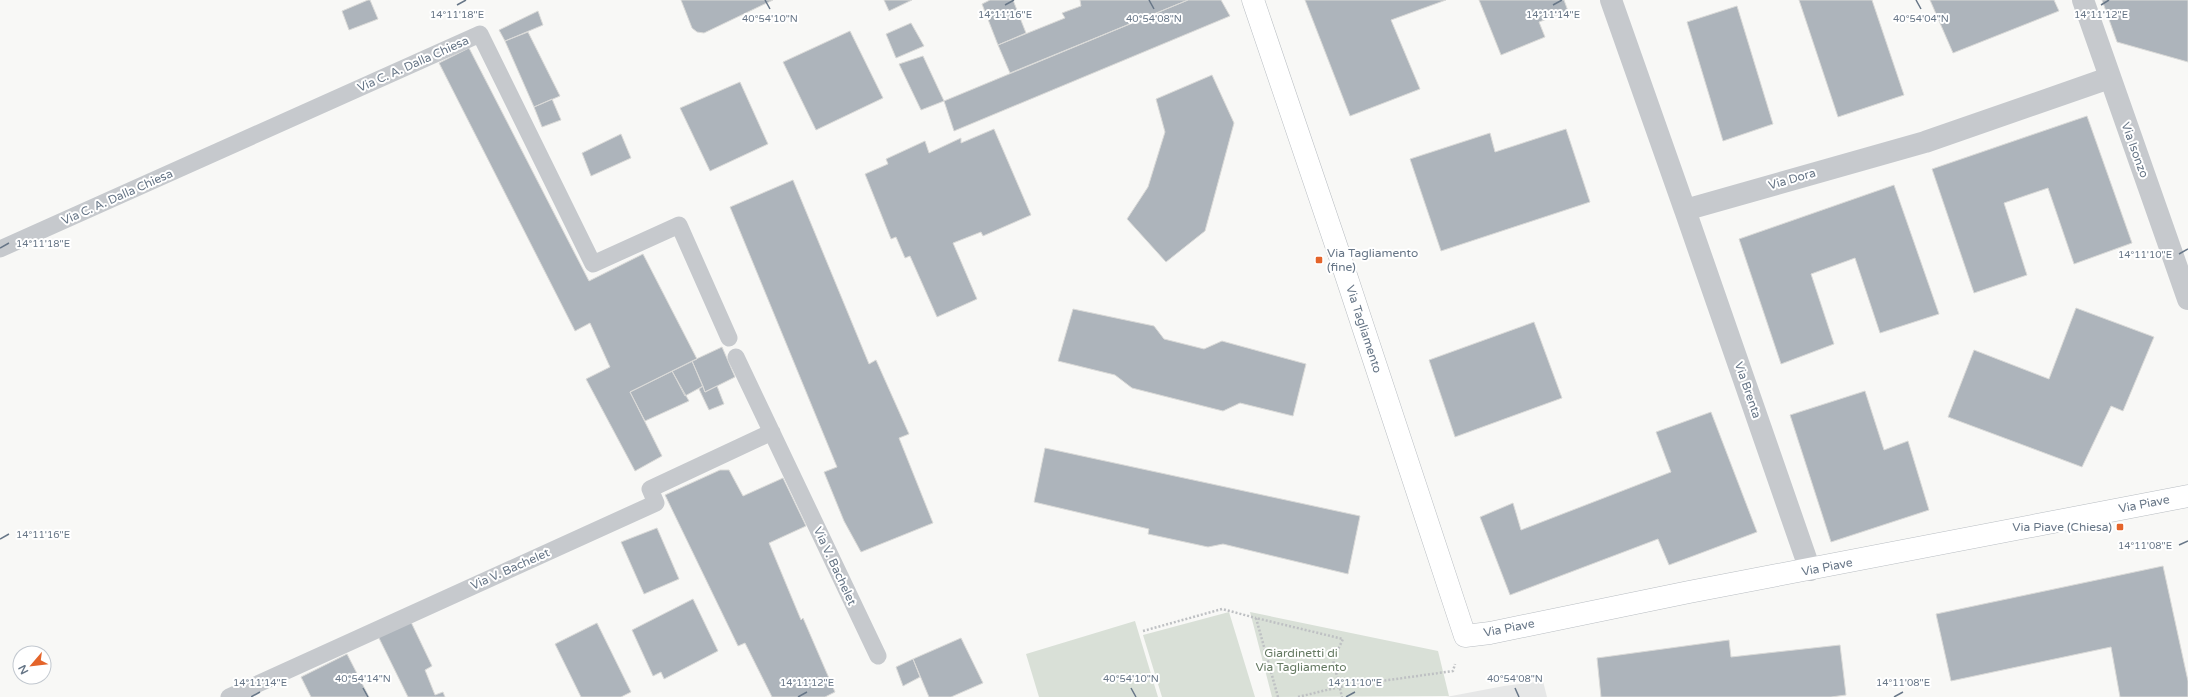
<svg xmlns="http://www.w3.org/2000/svg" width="2188" height="697" viewBox="0 0 2188 697" font-family="'Varela Round',sans-serif">
	<style>
		.built { fill: #e6e7e7 }
		.green { fill: #d9e0d7 }
		.building { fill: #adb4bb; stroke: #dadad8 }
		.lines { fill: none; stroke-linecap: round; stroke-linejoin: round }
		.secondary-casing { stroke: #b8bdc2; stroke-width: 23 }
		.path { stroke: #bec0c3; stroke-width: 2.5; stroke-dasharray: 2 2; stroke-linecap: butt }
		.service { stroke: #c6c9cd; stroke-width: 17 }
		.minor { stroke: #c6c9cd; stroke-width: 22 }
		.secondary { stroke: #fff; stroke-width: 22 }
		.ticks { fill: none; stroke: #677687; stroke-width: 1.5 }
		.poi-dot { fill: #e4642a; stroke: #fff; stroke-width: 1.5 }
		.labels { text-anchor: middle; dominant-baseline: central; stroke-width: 4; stroke-linejoin: round; paint-order: stroke }
		.street-label { font-size: 12px; fill: #677687; stroke: #fff }
		.poi-label { font-size: 12px; fill: #677687; stroke: #fff; text-anchor: start }
		.park-label { font-size: 12px; fill: #657962; stroke: #fff }
		.ticks-label { font-size: 10px; text-anchor: middle; fill: #677687; stroke: #fff; stroke-width: 4; stroke-linejoin: round; paint-order: stroke }
	</style>
	<rect width="100%" height="100%" fill="#f8f8f6"/>
	<path class="built" d="M1543 681 1547 697H1446L1504 686Z"/>
	<path class="green" d="M1229 612 1255 697H1162L1143 635Z
		M1250 612 1438 651 1449 696 1272 697Z
		M1135 621 1158 697H1039L1026 654Z"/>
	<path class="building" d="M368 0H370L378 19 349 30 342 11Z
		M681 0H773L704 33 697 32 692 28Z
		M884 0H912L889 11Z
		M990 0H1013L1026 33 998 45 982 4Z
		M1080 0H1188L1010 73 998 45 1065 18 1062 13 1081 6Z
		M1188 0H1221L1230 16 954 131 944 101Z
		M1305 0H1446L1391 20 1420 89 1350 116Z
		M1479 0H1564L1568 11 1539 22 1545 37 1501 55Z
		M1799 0H1872L1904 95 1838 117Z
		M1930 0H2054L2059 11 1953 53Z
		M2102 0H2188V62L2117 42Z
		M1737 6 1773 124 1723 141 1687 22Z
		M538 11 543 25 505 41 499 30Z
		M911 23 924 46 896 58 886 34Z
		M850 31 883 98 816 130 783 62Z
		M528 32 560 96 534 107 505 41Z
		M469 48 589 281 643 254 697 359 630 392 662 456 635 471 586 379 610 367 590 323 575 331 439 63Z
		M923 56 944 101 921 110 899 64Z
		M1212 75 1234 123 1205 231 1166 262 1127 219 1148 187 1165 132 1156 99Z
		M740 82 768 144 710 171 680 108Z
		M552 99 561 120 542 127 534 107Z
		M2087 116 2132 243 2074 264 2048 188 2004 203 2027 275 1974 293 1932 169Z
		M994 129 1031 215 983 236 981 232 953 243 977 299 937 317 910 256 905 258 896 237 891 239 865 174 888 164 886 159 925 141 929 153 961 138V143Z
		M1566 129 1590 202 1441 251 1410 159 1490 133 1495 152Z
		M621 134 631 158 591 176 582 153Z
		M793 180 869 364 876 360 909 434 899 438 933 523 861 552 844 521 824 472 837 467 730 207Z
		M1894 185 1939 314 1880 333 1855 258 1811 274 1834 344 1781 364 1739 239Z
		M2076 308 2154 337 2123 411 2111 406 2082 467 1948 417 1974 350 2049 379Z
		M1073 309 1154 326 1164 339 1204 349 1222 341 1306 364 1293 416 1240 403 1223 411 1132 388 1115 375 1058 361Z
		M1534 322 1562 398 1455 437 1429 360Z
		M722 347 735 377 705 392 692 361Z
		M692 361 703 386 685 396 672 371Z
		M672 371 689 401 645 421 630 392Z
		M703 386 705 392 717 386 724 404 709 410 699 389Z
		M1865 391 1884 450 1908 441 1929 510 1831 542 1790 415Z
		M1711 412 1757 532 1669 565 1658 539 1510 595 1480 517 1513 503 1521 530 1671 472 1656 432Z
		M1045 448 1360 516 1348 574 1223 544 1208 547 1148 534 1149 529 1034 502Z
		M720 470H729L743 496 783 478 806 526 769 543 801 620 803 618 835 692 825 697H772L745 643 738 646 665 495Z
		M657 528 679 579 644 594 621 542Z
		M2163 566 2188 681V697H2120L2111 647 1951 681 1936 614Z
		M693 599 718 651 664 679 661 672 653 676 632 630Z
		M410 620 432 666 425 670 435 695 443 692 445 697H408L377 634Z
		M597 623 631 692 621 697H581L555 644Z
		M961 638 983 683 951 697H929L913 659Z
		M1729 640 1731 657 1840 645 1846 695 1831 697H1601L1597 658Z
		M347 654 369 697H311L301 677Z
		M913 659 920 677 903 686 896 667Z"/>
	<g class="lines">
		<defs>
			<path id="secondary" d="M1253 0 1339 254 1465 636 1490 633 1689 592 2188 496"/>
		</defs>
		<use href="#secondary" class="secondary-casing"/>
		<path class="path" d="M1143 631 1222 609 1256 618
			M1278 697 1256 618 1343 639 1333 660 1342 697
			M1298 697 1339 687 1453 671 1455 664"/>
		<path class="service" d="M0 249 480 34 593 264 679 225 729 338
			M736 357 878 656
			M229 697 656 503 650 489 772 432"/>
		<path class="minor" d="M1611 0 1685 210 1925 142 2109 78
			M2083 0 2188 299
			M1685 210 1810 570"/>
		<use href="#secondary" class="secondary"/>
	</g>
	<path class="ticks" d="M765 0 770 9M1149 0 1154 9M1916 0 1921 9M457 5 466 0M1005 5 1014 0M1553 5 1562 0M2101 5 2109 0M0 248 9 243M2179 254 2188 249M0 539 9 534M2179 545 2188 541M363 688 368 697M1131 688 1136 697M1515 688 1519 697M251 697 260 692M798 697 807 692M1346 697 1355 692M1894 697 1903 692"/>
	<g class="poi-dot">
		<rect x="1315" y="256" width="8" height="8" rx="2"/>
		<rect x="2116" y="523" width="8" height="8" rx="2"/>
	</g>
	<g class="labels">
		<g class="street-label">
			<text transform="translate(413 64) rotate(-24)">Via C. A. Dalla Chiesa</text>
			<text transform="translate(2135 150) rotate(70)">Via Isonzo</text>
			<text transform="translate(1792 179) rotate(-16)">Via Dora</text>
			<text transform="translate(117 197) rotate(-24)">Via C. A. Dalla Chiesa</text>
			<text transform="translate(1364 329) rotate(72)">Via Tagliamento</text>
			<text transform="translate(1748 390) rotate(71)">Via Brenta</text>
			<text transform="translate(2144 504) rotate(-11)">Via Piave</text>
			<text transform="translate(835 566) rotate(65)">Via V. Bachelet</text>
			<text transform="translate(1827 567) rotate(-11)">Via Piave</text>
			<text transform="translate(510 569) rotate(-24)">Via V. Bachelet</text>
			<text transform="translate(1509 628) rotate(-11)">Via Piave</text>
		</g>
		<g class="poi-label">
			<text x="1327" y="253">Via Tagliamento<tspan x="1327" dy="14">(fine)</tspan></text>
			<text x="2112" y="527" text-anchor="end">Via Piave (Chiesa)</text>
		</g>
		<g class="park-label">
			<text x="1301" y="653">Giardinetti di<tspan x="1301" dy="14">Via Tagliamento</tspan></text>
		</g>
	</g>
	<g class="ticks-label">
		<text x="1005" y="18">14°11'16"E</text>
		<text x="2101" y="18">14°11'12"E</text>
		<text x="457" y="18">14°11'18"E</text>
		<text x="1553" y="18">14°11'14"E</text>
		<text x="770" y="22">40°54'10"N</text>
		<text x="1154" y="22">40°54'08"N</text>
		<text x="1921" y="22">40°54'04"N</text>
		<text x="43" y="247">14°11'18"E</text>
		<text x="2145" y="258">14°11'10"E</text>
		<text x="43" y="538">14°11'16"E</text>
		<text x="2145" y="549">14°11'08"E</text>
		<text x="363" y="682">40°54'14"N</text>
		<text x="1131" y="682">40°54'10"N</text>
		<text x="1515" y="682">40°54'08"N</text>
		<text x="260" y="686">14°11'14"E</text>
		<text x="807" y="686">14°11'12"E</text>
		<text x="1355" y="686">14°11'10"E</text>
		<text x="1903" y="686">14°11'08"E</text>
	</g>
	<g transform="translate(32 665) rotate(242)"><circle r="19" fill="#ffffff" stroke="#c2c8cf"/>
	<path d="M0-3L7 15L0 10L-7 15Z" fill="#e4642a"/>
	<text y="-6" font-size="11" font-weight="bold" text-anchor="middle" fill="#677687">N</text>
	</g>
</svg>
